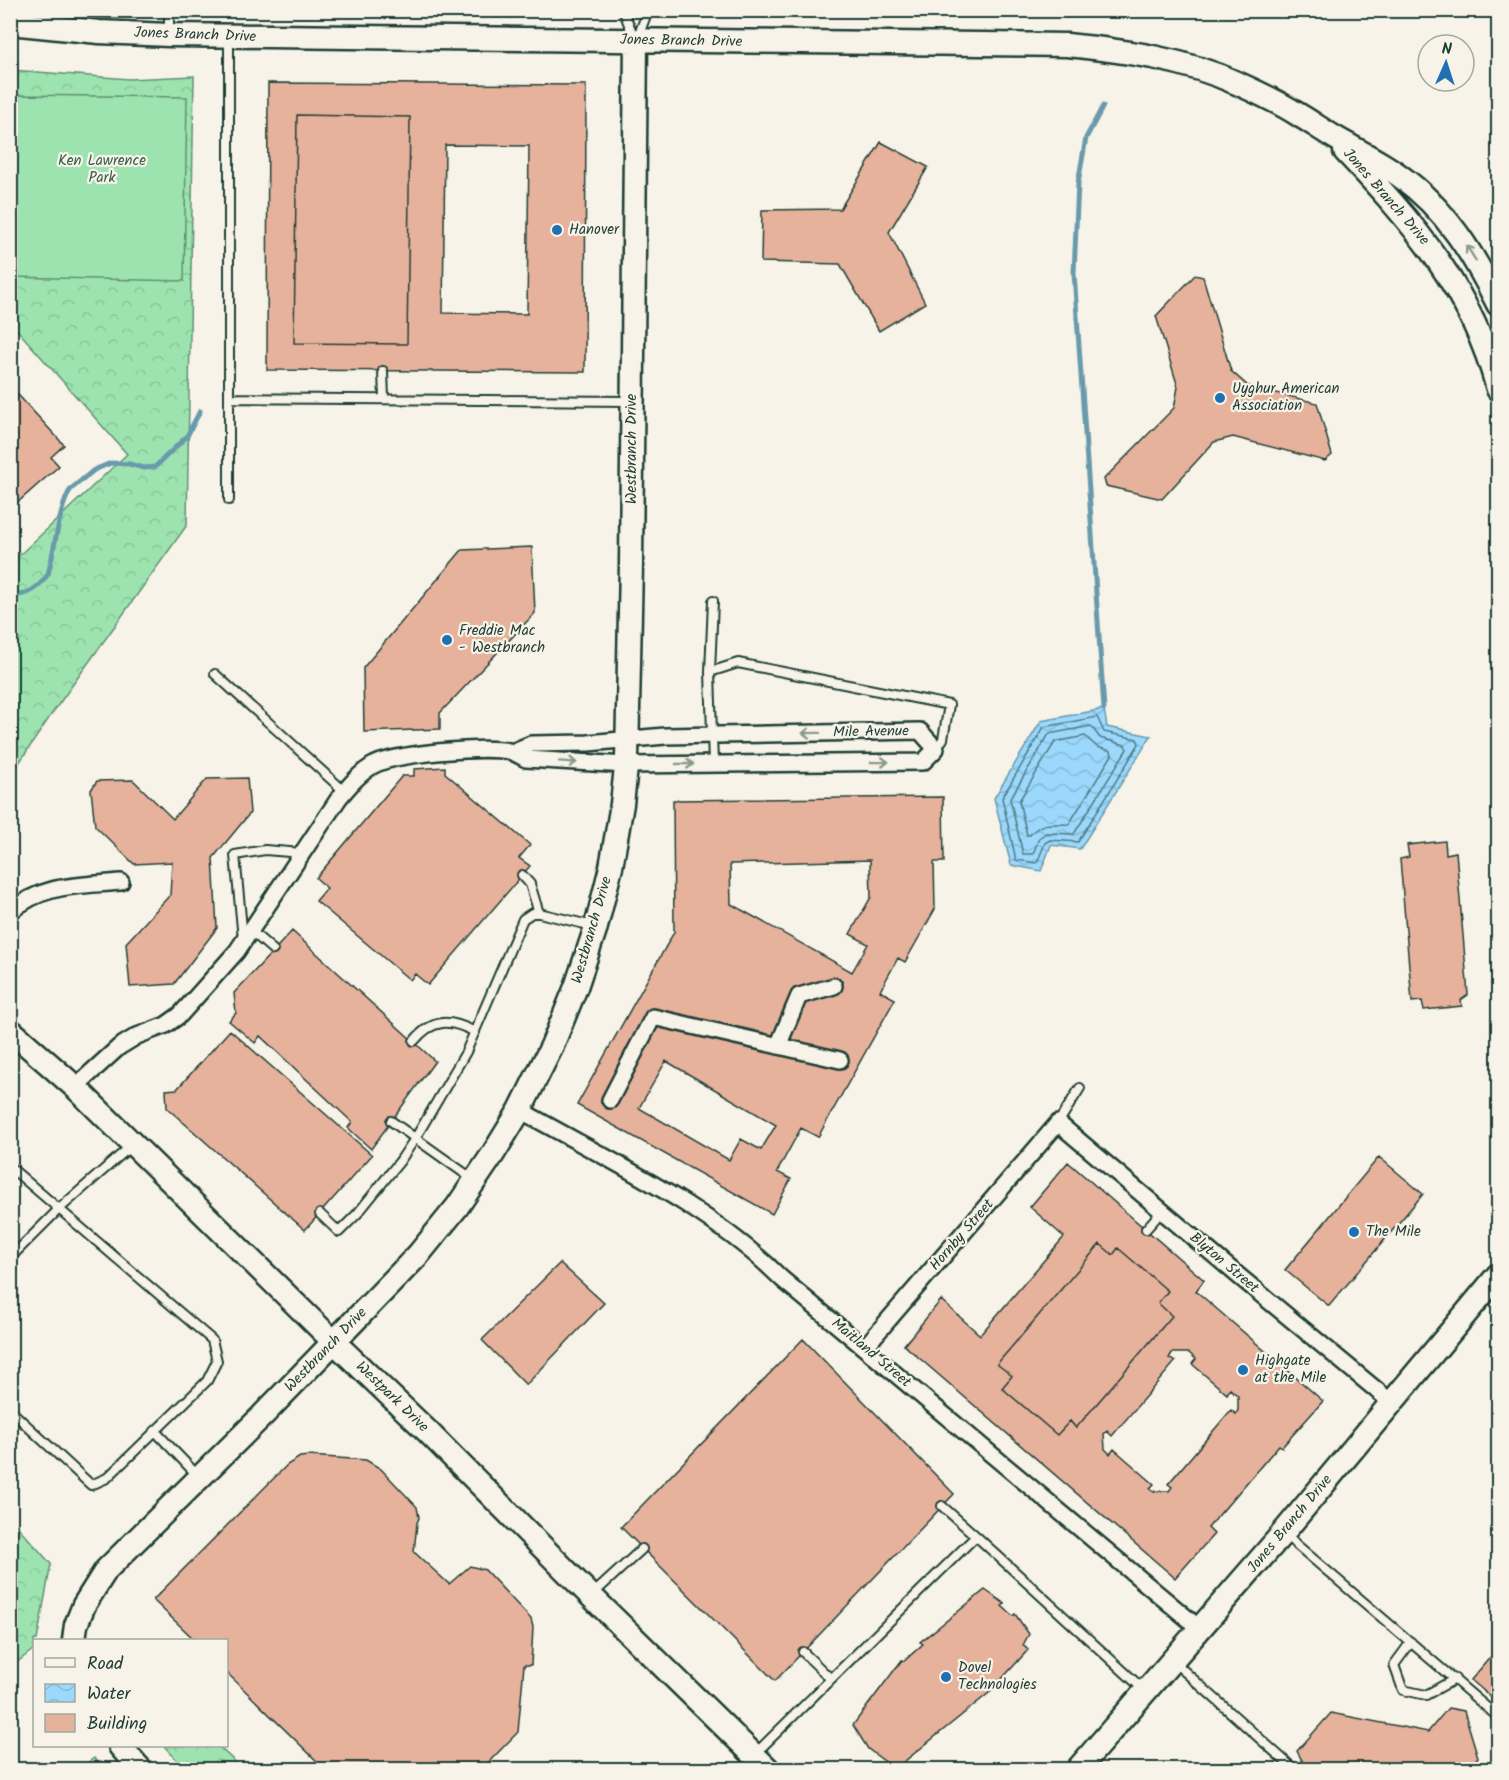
<svg xmlns="http://www.w3.org/2000/svg" width="1509" height="1780" viewBox="0 0 1509 1780" font-family="Kalam,sans-serif">
	<style>
		.forest { fill: url(#forest-crowns); stroke: #5e9072; stroke-width: 1.5 }
		.garden { fill: #9de3af; stroke: #5e9072; stroke-width: 1.5 }
		.water { fill: url(#water-waves); stroke: #699aac; stroke-width: 1.5 }
		.lines { fill: none; stroke-linecap: round; stroke-linejoin: round }
		.shore { stroke: #517b84; stroke-width: 1.5 }
		.stream { stroke: #699aac; stroke-width: 5 }
		.building { fill: #e7b29c; stroke: #1f3d34; stroke-width: 1.5; fill-rule: evenodd }
		.lane-casing { stroke: #1f3d34; stroke-width: 12 }
		.street-casing { stroke: #1f3d34; stroke-width: 20 }
		.secondary-casing { stroke: #1f3d34; stroke-width: 27 }
		.lane { stroke: #f7f3e8; stroke-width: 8 }
		.street { stroke: #f7f3e8; stroke-width: 15 }
		.secondary { stroke: #f7f3e8; stroke-width: 22 }
		.oneway { stroke: #8b988e }
		.poi-dot { fill: #1f6fb2; stroke: #f7f3e8; stroke-width: 2 }
		.labels { text-anchor: middle; dominant-baseline: central; stroke-width: 4.5; stroke-linejoin: round; paint-order: stroke }
		.street-label { font-size: 15px; fill: #1f3d34; stroke: #f7f3e8 }
		.park-label { font-size: 15px; fill: #385e4d; stroke: #f7f3e8 }
		.poi-label { font-size: 15px; fill: #1f3d34; stroke: #f7f3e8; text-anchor: start }
	</style>
	<defs>
		<pattern id="forest-crowns" width="20" height="18" patternUnits="userSpaceOnUse" patternTransform="scale(1.5)"><rect width="20" height="18" fill="#9de3af"/><path d="M2 6a3 3 0 1 1 6 0M12 15a3 3 0 1 1 6 0" fill="none" stroke="#87c497"/></pattern>
		<pattern id="water-waves" width="16" height="10" patternUnits="userSpaceOnUse" patternTransform="scale(1.5)"><rect width="16" height="10" fill="#9bd8fc"/><path d="M0 5q4-4 8 0t8 0" fill="none" stroke="#85bad9"/></pattern>
	</defs>
	<rect width="100%" height="100%" fill="#f7f3e8"/>
	<filter id="ink" filterUnits="userSpaceOnUse"><feTurbulence type="fractalNoise" baseFrequency=".0167" numOctaves="2"/><feDisplacementMap in="SourceGraphic" scale="12" xChannelSelector="R" yChannelSelector="G"/><feConvolveMatrix kernelMatrix="1 2 1 2 8 2 1 2 1" color-interpolation-filters="sRGB"/></filter>
	<g filter="url(#ink)">
		<path class="forest" d="M11 70 129 79 194 76 187 525 51 715 11 775V563L127 454 11 323Z
			M10 1518 51 1564 37 1640H34V1649L11 1667Z
			M164 1746H218L243 1769H185Z"/>
		<path class="garden" d="M11 95 187 97 184 281 11 277Z
			M94 1758 104 1769H79Z"/>
		<path class="water" d="M1104 709 1107 727 1151 736 1080 849 1051 845 1041 871 1011 865 994 798 1041 721Z"/>
		<g class="lines">
			<path class="shore" d="M1097 717 1104 732 1137 739 1139 744 1078 842 1050 840 1045 843 1037 863 1016 860 1002 798 1044 727Z
				M1091 726 1100 738 1125 745 1127 749 1074 834 1046 833 1039 838 1033 854H1023L1010 799 1049 734Z
				M1085 736 1097 747 1111 751 1112 755 1069 824C1053 825 1042 820 1030 835H1027L1019 801 1055 742Z"/>
			<path class="stream" d="M1103 106 1086 138 1078 183 1074 273 1104 709
				M10 596C27 596 39 588 48 574 54 553 60 503 71 489L94 470 111 463 129 464 144 468 155 467 187 436 200 411"/>
		</g>
		<path class="building" d="M268 83 586 85 585 372 267 370ZM297 115 410 117 407 344 294 343ZM445 145 529 146 527 314 443 313Z
			M297 115 410 117 407 344 294 343Z
			M881 142 928 167 889 232 925 303 879 331 840 264 761 262 762 210 840 209Z
			M1195 275 1203 277 1231 371 1248 386 1317 403 1332 455 1325 461 1233 437 1214 442 1162 499 1106 486 1104 479 1174 408 1178 387 1156 316Z
			M10 386 64 445 51 457 59 466 10 509Z
			M532 547 535 613 440 713V729L364 732 363 668 462 550Z
			M445 767V773L530 845 519 858 530 866 428 985 415 974 410 980 316 901 327 888 316 878 402 776H414V769Z
			M247 778 250 813 213 858 217 928 174 984 130 987 126 943 170 895 172 862 134 864 95 826 91 790 97 781 133 780 173 819 207 779Z
			M943 797 944 862H934L935 909 905 962 898 958 880 991 895 999 818 1137 801 1128 777 1172 791 1179 772 1214 577 1105 674 932 673 800ZM870 860 871 897 850 934 868 944 852 972 731 904 730 864ZM666 1061 776 1125 761 1150 741 1139 729 1160 639 1108Z
			M1445 841 1446 854 1456 852 1468 995 1461 1000 1462 1006 1424 1010 1422 1001 1412 1002 1400 859 1409 857 1407 845Z
			M292 931 435 1061 371 1149 348 1128 352 1122 260 1036 255 1043 229 1021 236 1013 234 993Z
			M230 1030 372 1155 305 1230 167 1108 166 1090 177 1089Z
			M1379 1157 1423 1194 1329 1306 1285 1270Z
			M1068 1162 1204 1280 1196 1291 1323 1401 1282 1447 1279 1445 1208 1528 1214 1534 1175 1578 904 1345 941 1300 980 1335 1064 1237 1030 1207ZM1100 1244 1113 1255 1118 1248 1168 1291 1158 1303 1172 1316 1076 1428 1070 1421 1057 1435 1002 1388 1012 1376 997 1364ZM1172 1353H1189L1196 1359 1192 1364 1227 1394 1230 1389 1238 1396V1410L1236 1414 1231 1410 1168 1484 1172 1487 1169 1491H1153L1150 1488 1154 1484 1114 1449 1110 1454 1105 1449 1104 1434 1107 1431 1112 1436 1175 1362 1169 1358Z
			M1100 1244 1113 1255 1118 1248 1168 1291 1158 1303 1172 1316 1076 1428 1070 1421 1057 1435 1002 1388 1012 1376 997 1364Z
			M560 1263 604 1303 526 1385 482 1340Z
			M803 1339 954 1494 775 1681 621 1527Z
			M309 1456 366 1460 381 1469 417 1507 419 1518 417 1523 414 1552 449 1584 470 1566 485 1570 531 1619 533 1627 531 1665H524L518 1732 481 1770H326L226 1672V1640H195L153 1600 287 1465 300 1457Z
			M985 1590 1005 1604 1002 1606 1013 1616 1015 1614 1029 1634 1023 1645 1028 1650 989 1693 895 1769 868 1749 853 1725 902 1660 904 1661 923 1644 920 1642Z
			M1498 1648V1703L1471 1680Z
			M1448 1708 1464 1711 1478 1757 1467 1770H1330L1304 1764 1297 1751 1331 1713 1428 1732Z
			M1207 1763 1214 1770H1201Z"/>
		<g class="lines">
			<defs>
				<path id="lane" d="M623 10 634 37
					M169 33V10
					M638 37 648 10
					M383 371 384 399
					M229 398 630 401
					M229 500V38
					M713 601 710 672 713 764
					M710 672 738 663 949 705 943 739 936 749
					M215 674 344 791
					M539 913 593 926
					M250 930 273 950
					M243 939 235 855 265 850 302 853
					M414 1041C433 1018 450 1019 475 1032
					M391 1121 474 1180
					M1058 1123 1080 1088
					M10 1167 212 1340 217 1361 207 1381 107 1478 91 1485 10 1410
					M320 1214 339 1232 358 1213 400 1161 416 1137 466 1052 523 919 532 913H539L530 884 522 875
					M1146 1229 1162 1211
					M10 1258 58 1210 132 1145
					M155 1431 198 1476
					M942 1506 976 1536
					M1284 1534 1498 1717
					M592 1595 642 1549
					M1411 1642 1394 1665 1403 1690 1426 1695 1455 1679
					M803 1652 831 1679
					M1174 1662 1295 1770
					M756 1753 976 1536 1144 1690"/>
				<path id="street" d="M10 912C43 883 80 886 121 882
					M778 1046 799 996 834 986
					M75 1087 119 1047 137 1036 166 1025 180 1015 237 951 339 798C349 786 359 774 372 766 394 753 485 746 509 751 515 753 521 756 526 759L626 765 923 762 936 749 920 731 665 736 588 743 531 744 512 752
					M610 1100 653 1017 840 1060
					M520 1110C608 1160 710 1207 782 1279L1200 1629
					M865 1347 1058 1123 1240 1277 1391 1402"/>
				<path id="secondary" d="M10 23 99 32 169 35 1067 45C1126 51 1184 59 1239 84 1259 93 1280 103 1299 115 1311 122 1322 130 1334 137 1356 150 1380 161 1400 176 1446 209 1474 255 1498 304
					M1345 151C1414 224 1471 288 1498 389
					M10 1030 75 1087 333 1341 426 1430 591 1596 769 1770
					M74 1640 76 1625 84 1605 106 1570 262 1416 418 1255 457 1207 493 1154 520 1110 552 1046 576 987 596 927 611 867 622 804 627 758 631 564 636 41
					M120 1746 141 1770
					M1077 1770 1283 1533 1498 1275"/>
			</defs>
			<use href="#lane" class="lane-casing"/>
			<use href="#street" class="street-casing"/>
			<use href="#secondary" class="secondary-casing"/>
			<use href="#lane" class="lane"/>
			<use href="#street" class="street"/>
			<use href="#secondary" class="secondary"/>
		</g>
		<defs><path id="oneway-shaft" d="M-6 0H5M1.5-3L5.5 0L1.5 3" fill="none" stroke-width="1.6" stroke-linecap="round" stroke-linejoin="round" transform="scale(1.5)"/></defs>
		<g class="oneway">
			<use href="#oneway-shaft" transform="translate(1471 253) rotate(-122)"/>
			<use href="#oneway-shaft" transform="translate(811 733) rotate(179)"/>
			<use href="#oneway-shaft" transform="translate(568 762) rotate(4)"/>
			<use href="#oneway-shaft" transform="translate(880 762) rotate(-1)"/>
			<use href="#oneway-shaft" transform="translate(685 764)"/>
		</g>
	</g>
	<g class="poi-dot">
		<circle cx="557" cy="230" r="6"/>
		<circle cx="1220" cy="398" r="6"/>
		<circle cx="447" cy="640" r="6"/>
		<circle cx="1354" cy="1232" r="6"/>
		<circle cx="1243" cy="1370" r="6"/>
		<circle cx="946" cy="1677" r="6"/>
	</g>
	<g class="labels">
		<g class="street-label">
			<text transform="translate(195 35) rotate(2)">Jones Branch Drive</text>
			<text transform="translate(681 41) rotate(1)">Jones Branch Drive</text>
			<text transform="translate(1386 197) rotate(49)">Jones Branch Drive</text>
			<text transform="translate(632 449) rotate(-90)">Westbranch Drive</text>
			<text transform="translate(871 732) rotate(-1)">Mile Avenue</text>
			<text transform="translate(592 930) rotate(-74)">Westbranch Drive</text>
			<text transform="translate(962 1235) rotate(-49)">Hornby Street</text>
			<text transform="translate(1224 1263) rotate(40)">Blyton Street</text>
			<text transform="translate(326 1350) rotate(-46)">Westbranch Drive</text>
			<text transform="translate(871 1353) rotate(40)">Maitland Street</text>
			<text transform="translate(392 1397) rotate(44)">Westpark Drive</text>
			<text transform="translate(1290 1524) rotate(-50)">Jones Branch Drive</text>
		</g>
		<g class="park-label">
			<text x="102" y="161">Ken Lawrence<tspan x="102" dy="17">Park</tspan></text>
		</g>
		<g class="poi-label">
			<text x="569" y="230">Hanover</text>
			<text x="1232" y="389">Uyghur American<tspan x="1232" dy="17">Association</tspan></text>
			<text x="459" y="631">Freddie Mac<tspan x="459" dy="17">- Westbranch</tspan></text>
			<text x="1366" y="1232">The Mile</text>
			<text x="1255" y="1361">Highgate<tspan x="1255" dy="17">at the Mile</tspan></text>
			<text x="958" y="1668">Dovel<tspan x="958" dy="17">Technologies</tspan></text>
		</g>
	</g>
	<rect width="1509" height="1780" fill="none" stroke="#f7f3e8" stroke-width="36"/>
	<rect x="18" y="18" width="1473" height="1744" fill="none" stroke="#1f3d34" stroke-width="2" filter="url(#ink)"/>
	<rect x="33" y="1639" width="195" height="108" fill="#f7f3e8" stroke="#a1aaa0" stroke-width="1.5"/>
	<rect x="45" y="1658" width="30" height="9" fill="#f7f3e8" stroke="#a1aaa0" stroke-width="1.5"/>
	<text x="87" y="1669" font-size="18" fill="#1f3d34">Road</text>
	<rect x="45" y="1684" width="30" height="18" fill="url(#water-waves)" stroke="#a1aaa0" stroke-width="1.5"/>
	<text x="87" y="1699" font-size="18" fill="#1f3d34">Water</text>
	<rect x="45" y="1714" width="30" height="18" fill="#e7b29c" stroke="#a1aaa0" stroke-width="1.5"/>
	<text x="87" y="1729" font-size="18" fill="#1f3d34">Building</text>
	<g transform="translate(1446 63) rotate(3)"><circle r="28" fill="#f7f3e8" stroke="#a1aaa0" stroke-width="1.5"/>
	<path d="M0-4.5L10 22L0 15L-10 22Z" fill="#1f6fb2"/>
	<text y="-9" font-size="16" font-weight="bold" text-anchor="middle" fill="#1f3d34">N</text>
	</g>
</svg>
